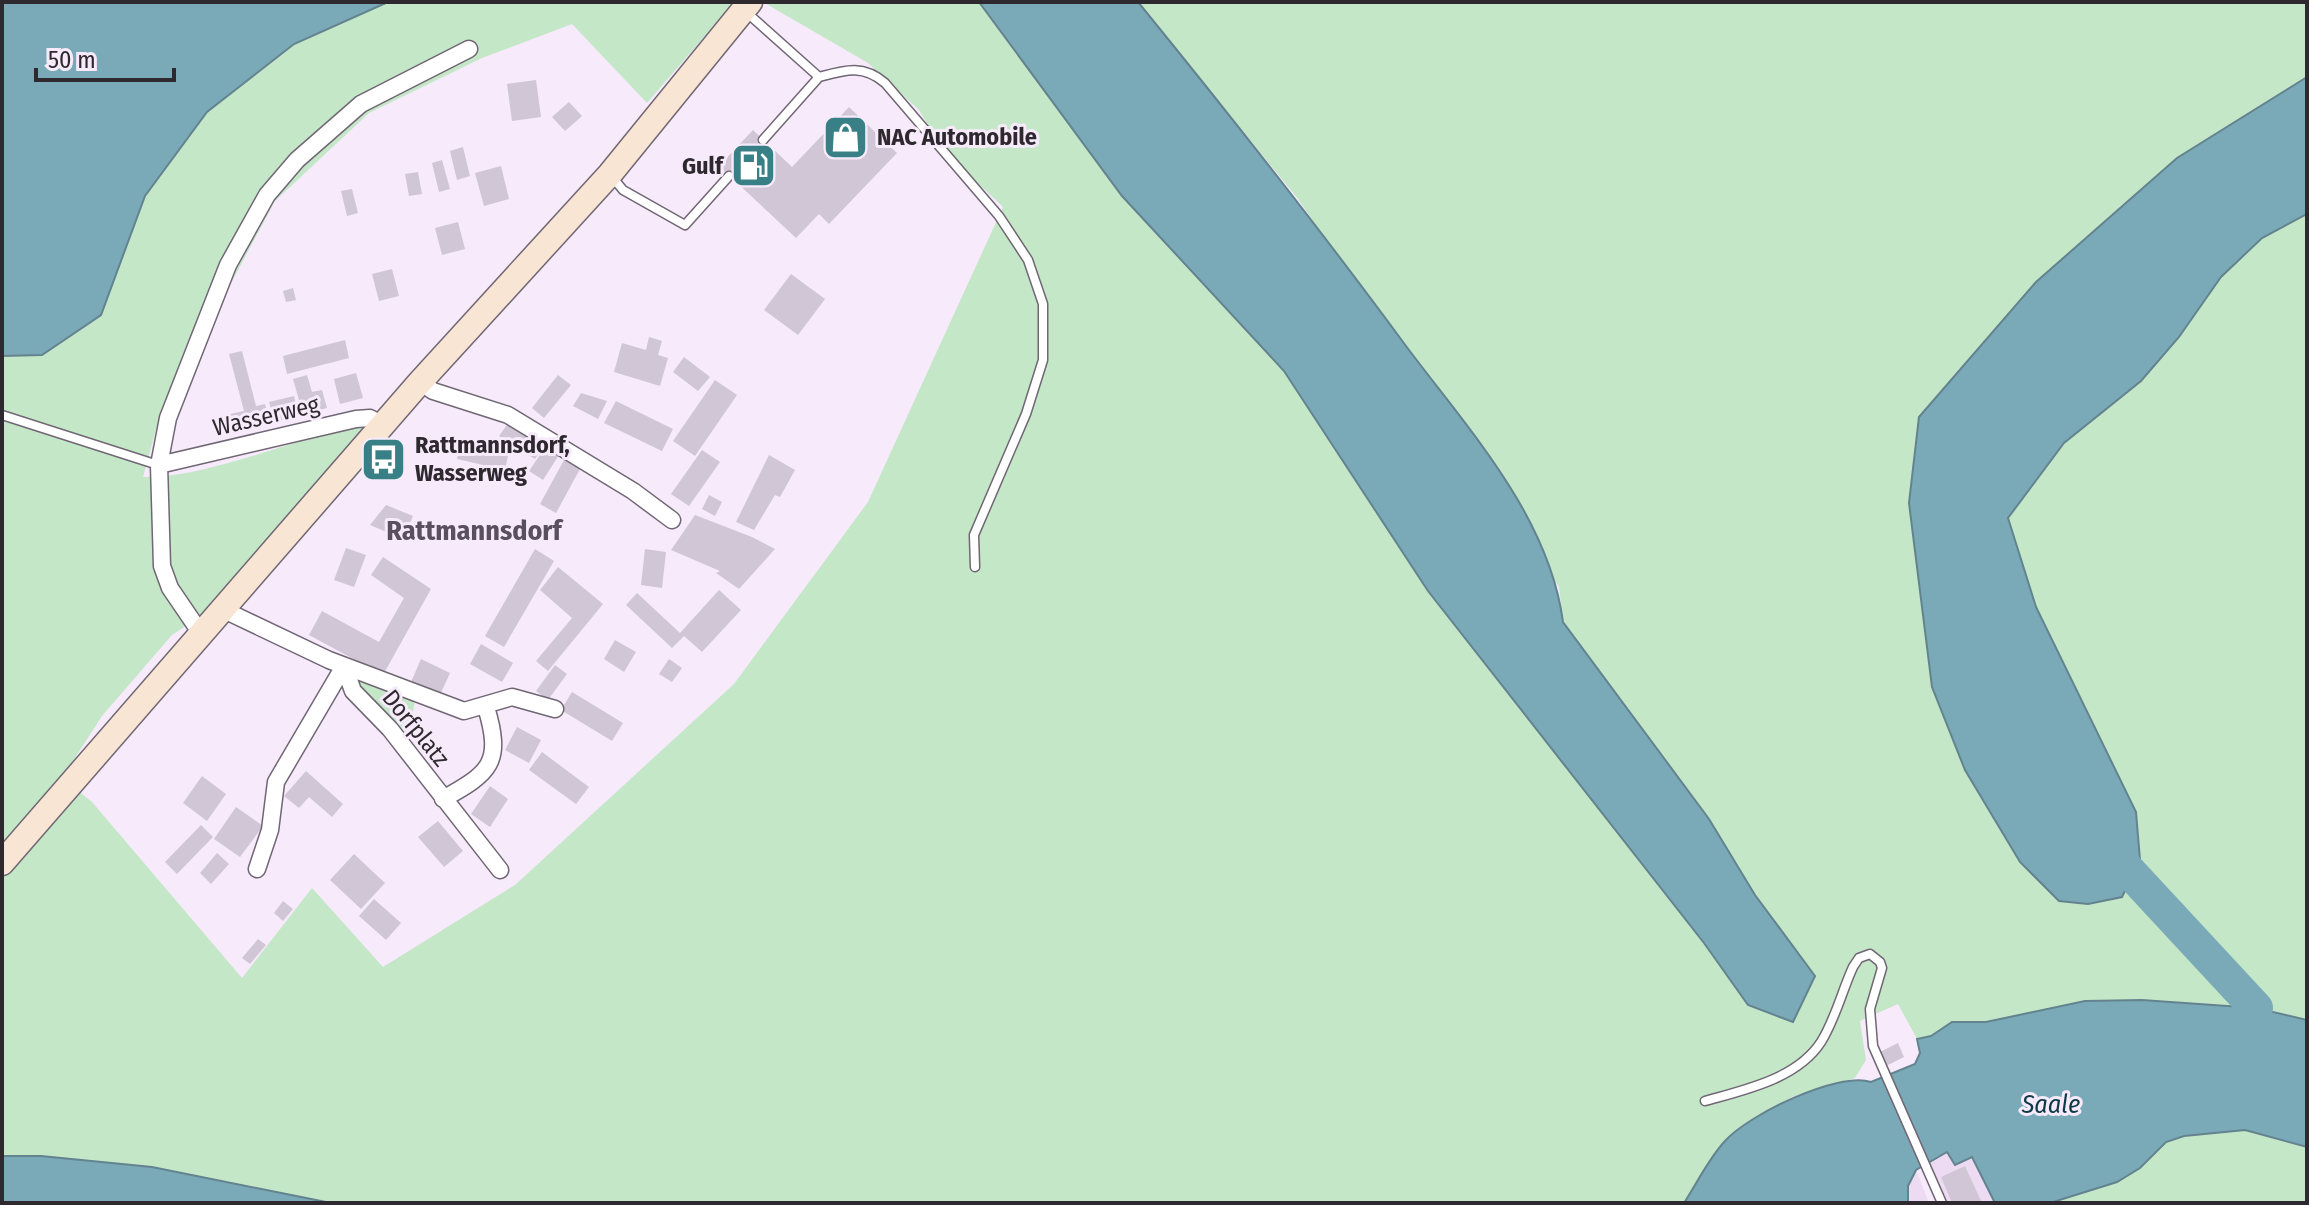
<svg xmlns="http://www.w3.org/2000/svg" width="2309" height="1205" viewBox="0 0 2309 1205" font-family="'Fira Sans Condensed',sans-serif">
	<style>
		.built { fill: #ecdbf2 }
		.green { fill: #c4e7c8 }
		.water { fill: #7aaab8; stroke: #63838f; stroke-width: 2 }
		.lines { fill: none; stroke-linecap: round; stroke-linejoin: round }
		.river { stroke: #7aaab8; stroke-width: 34 }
		.building { fill: #d1c6d6 }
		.service-casing { stroke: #706674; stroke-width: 11 }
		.minor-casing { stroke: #706674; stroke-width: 19 }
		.secondary-casing { stroke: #706674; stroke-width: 27 }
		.service { stroke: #fff; stroke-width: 8 }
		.minor { stroke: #fff; stroke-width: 16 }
		.secondary { stroke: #f8e5d3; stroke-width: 24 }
		.labels { text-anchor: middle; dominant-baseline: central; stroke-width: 6; stroke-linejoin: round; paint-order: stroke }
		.poi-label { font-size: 24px; font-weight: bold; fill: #2e292f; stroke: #f6eafb; text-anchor: start }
		.street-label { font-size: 24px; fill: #2e292f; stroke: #f6eafb }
		.water-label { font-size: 26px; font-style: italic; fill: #0d3a46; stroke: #f6eafb }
		.quarter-label { font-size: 28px; font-weight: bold; fill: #594f5d; stroke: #f6eafb }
	</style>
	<rect width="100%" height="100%" fill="#f6eafb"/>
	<path class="built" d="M1948 1151 1972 1157 1995 1203H1948L1930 1162Z
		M1916 1170 1929 1203H1908V1186Z"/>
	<path class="green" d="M388 2H734L647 103 572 24 482 58 369 113 275 201 159 418 143 477C208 478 294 438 362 426L367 431 210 610 172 635 102 716 62 778 92 802 242 978 312 888 383 967 515 885 734 684 868 502 1003 207 943 150 919 110 868 63 763 2H979L1122 196 1284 371 1428 591 1704 943 1755 895 1709 819 1563 622 1559 587 1298 199 1138 2H2307V77L2177 158 2036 282 1919 417 1994 522 2243 247 2307 209V1020L2270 1010 2259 997 2256 1008 2142 1000 2085 1001 1986 1022H1952L1931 1036 1917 1039 1898 1004 1860 1021 1866 1060 1855 1078 1792 1097 1726 1139 1684 1203H331L152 1167 2 1156V356L42 355 101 315 145 196 207 112 294 44Z
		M359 678 415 701 406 745 354 685Z
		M2245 1130 2307 1147V1203H2050L2117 1182 2140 1168 2166 1142 2184 1136Z"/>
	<path class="water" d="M2 2H388L294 44 207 112 145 196 101 315 42 355 2 356Z
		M979 2H1138C1230 115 1320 229 1406 346 1468 429 1549 516 1563 622L1709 819 1755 895 1815 976 1793 1022 1748 1005 1704 943 1428 591 1284 371 1122 196Z
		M2307 77V214L2262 238 2221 277 2179 337 2141 381 2064 443 2008 518 2036 607 2136 812 2140 860 2122 897 2088 904 2059 901 2020 862 1965 770 1932 687 1909 503 1919 417 2036 282 2177 158Z
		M2142 1000 2256 1008 2307 1020V1147L2245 1130 2184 1136 2166 1142 2140 1168 2117 1182 2050 1203H1995L1972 1157 1955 1165 1947 1152 1916 1170 1908 1186V1203H1684C1697 1183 1709 1158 1725 1141 1748 1115 1838 1071 1871 1082L1915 1064 1920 1053 1917 1039 1931 1036 1952 1022H1986L2085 1001Z
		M41 1156 152 1167 331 1203H2V1156Z"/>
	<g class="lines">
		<path class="river" d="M2102 842 2256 1008"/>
	</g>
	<path class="building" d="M536 80 541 117 512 121 507 84Z
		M569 102 582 116 565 131 552 117Z
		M849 107 897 153 829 224 819 214 796 238 719 166 753 130 792 167Z
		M463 147 470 176 457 180 450 151Z
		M442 160 450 189 439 192 432 163Z
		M501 166 509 199 484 206 475 173Z
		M418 172 422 194 409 196 405 174Z
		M352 189 358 213 347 216 341 191Z
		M458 222 465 249 442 255 435 228Z
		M392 269 399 296 379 301 372 274Z
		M791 274 825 299 798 335 764 310Z
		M293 288 296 300 286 302 283 291Z
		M649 337 662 341 658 355 668 358 660 386 614 372 622 343 646 350Z
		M345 340 349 358 287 374 283 356Z
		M242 351 256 406 265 404 270 423 235 432 230 414 244 411 229 354Z
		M684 357 710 377 698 391 673 372Z
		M356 373 363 398 340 404 334 379Z
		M307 375 312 392 322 390 327 408 303 414 293 379Z
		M558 375 571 385 544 418 532 408Z
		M715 380 737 395 695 456 673 441Z
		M581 393 607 401 598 419 573 406Z
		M294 396 299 415 275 422 269 402Z
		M616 401 673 429 662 451 604 423Z
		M509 422 544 445 535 459 499 436Z
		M461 440 509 451 505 470 457 459Z
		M546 446 559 455 543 480 529 471Z
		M702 450 720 462 689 506 671 494Z
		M769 455 795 470 780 497 775 495 754 530 736 522Z
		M564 460 580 469 556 513 540 504Z
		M709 495 722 502 715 516 702 509Z
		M386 505 413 516 403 539 370 525Z
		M695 515 752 537 775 549 739 589 716 573 720 571 671 550Z
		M346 548 366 555 354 587 334 580Z
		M535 549 554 561 504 647 485 636Z
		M645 549 666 552 662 588 641 585Z
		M383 557 431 589 383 675 309 635 322 611 379 642 404 598 371 575Z
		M558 567 603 604 548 671 536 661 572 618 540 590Z
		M719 590 741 610 702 652 684 636 672 648 626 605 637 593 680 633Z
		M615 640 636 652 624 672 604 659Z
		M481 644 513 663 502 682 470 664Z
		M421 659 450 673 440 695 411 682Z
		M669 659 682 668 672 682 659 674Z
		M555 665 567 674 548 700 536 691Z
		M572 692 623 723 612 741 561 710Z
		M517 727 541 740 529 763 505 750Z
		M542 752 589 787 576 804 529 770Z
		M306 771 343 804 332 817 309 797 299 808 284 796Z
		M202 776 226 794 207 821 183 803Z
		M490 786 508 799 490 827 471 814Z
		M236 807 263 826 240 857 214 839Z
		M438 821 463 851 444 867 418 837Z
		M201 825 213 837 177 874 165 862Z
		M217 853 229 864 211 884 200 873Z
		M354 854 385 883 361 909 330 880Z
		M374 899 401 923 386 940 359 916Z
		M283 901 293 909 283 921 274 913Z
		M258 939 266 945 250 964 242 958Z
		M1898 1043 1904 1057 1886 1066 1880 1052Z
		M1965 1166 1982 1203H1952L1941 1177Z"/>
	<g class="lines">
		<defs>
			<path id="service" d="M745 11 819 77
				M819 77C845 70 863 64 885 83L999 216 1028 260 1043 304V360L1026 414 974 535 975 567
				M763 140 819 77
				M613 178 623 190 685 225 729 176
				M2 415 158 465
				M1705 1101C1744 1090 1797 1079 1821 1042 1835 1020 1842 991 1853 967L1859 958 1870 954 1880 962 1882 968 1870 1009 1873 1046 1942 1203"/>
			<path id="minor" d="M420 382 433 391 508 415 633 491 672 520
				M159 465 356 419 370 418 383 425
				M224 610 329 660 464 711 512 697 555 709
				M202 635 170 588 162 566 159 465 168 418 228 265 267 195 297 160 361 104 469 49
				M344 666 353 691 390 729 500 870
				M443 799C490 773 503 763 486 707
				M257 869 270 830 276 782 344 666"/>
			<path id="secondary" d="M2 863 420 382 610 174 750 2"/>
		</defs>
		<use href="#service" class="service-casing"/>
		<use href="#minor" class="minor-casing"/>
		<use href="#secondary" class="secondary-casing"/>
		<use href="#service" class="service"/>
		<use href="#minor" class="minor"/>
		<use href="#secondary" class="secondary"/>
	</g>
	<defs>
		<symbol id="shop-square" viewBox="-11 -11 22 22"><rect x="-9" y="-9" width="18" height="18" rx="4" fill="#388086" stroke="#f6eafb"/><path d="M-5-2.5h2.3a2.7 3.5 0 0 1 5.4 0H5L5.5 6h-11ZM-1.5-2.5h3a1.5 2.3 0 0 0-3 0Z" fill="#fff"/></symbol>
		<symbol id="fuel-square" viewBox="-11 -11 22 22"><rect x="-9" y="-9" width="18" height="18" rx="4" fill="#388086" stroke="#f6eafb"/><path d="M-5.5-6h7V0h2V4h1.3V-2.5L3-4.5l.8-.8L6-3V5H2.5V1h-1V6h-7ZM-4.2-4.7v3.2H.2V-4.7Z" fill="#fff"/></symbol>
		<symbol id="bus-square" viewBox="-11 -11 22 22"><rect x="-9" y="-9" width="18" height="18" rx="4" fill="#388086" stroke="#f6eafb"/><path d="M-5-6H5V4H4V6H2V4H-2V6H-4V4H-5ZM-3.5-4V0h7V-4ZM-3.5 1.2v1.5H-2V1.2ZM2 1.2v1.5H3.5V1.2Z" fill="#fff"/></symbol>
	</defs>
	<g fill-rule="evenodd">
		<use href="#shop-square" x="820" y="112" width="51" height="51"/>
		<use href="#fuel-square" x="728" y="140" width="51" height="51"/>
		<use href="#bus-square" x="358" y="434" width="51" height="51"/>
	</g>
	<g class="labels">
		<g class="poi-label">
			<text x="877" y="137">NAC Automobile</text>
			<text x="723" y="166" text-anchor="end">Gulf</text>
			<text x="415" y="445">Rattmannsdorf,<tspan x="415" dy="28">Wasserweg</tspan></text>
		</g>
		<g class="street-label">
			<text transform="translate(266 416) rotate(-13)">Wasserweg</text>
			<text transform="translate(416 728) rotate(51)">Dorfplatz</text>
		</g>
		<g class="water-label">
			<text x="2051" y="1104">Saale</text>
		</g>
		<g class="quarter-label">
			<text x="474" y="530">Rattmannsdorf</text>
		</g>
	</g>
	<rect width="2309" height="1205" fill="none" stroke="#2e292f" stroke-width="8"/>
	<path d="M36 68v12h138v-12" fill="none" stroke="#2e292f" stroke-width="4"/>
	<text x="48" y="68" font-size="24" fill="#2e292f" stroke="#f6eafb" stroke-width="6" paint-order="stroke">50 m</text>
</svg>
